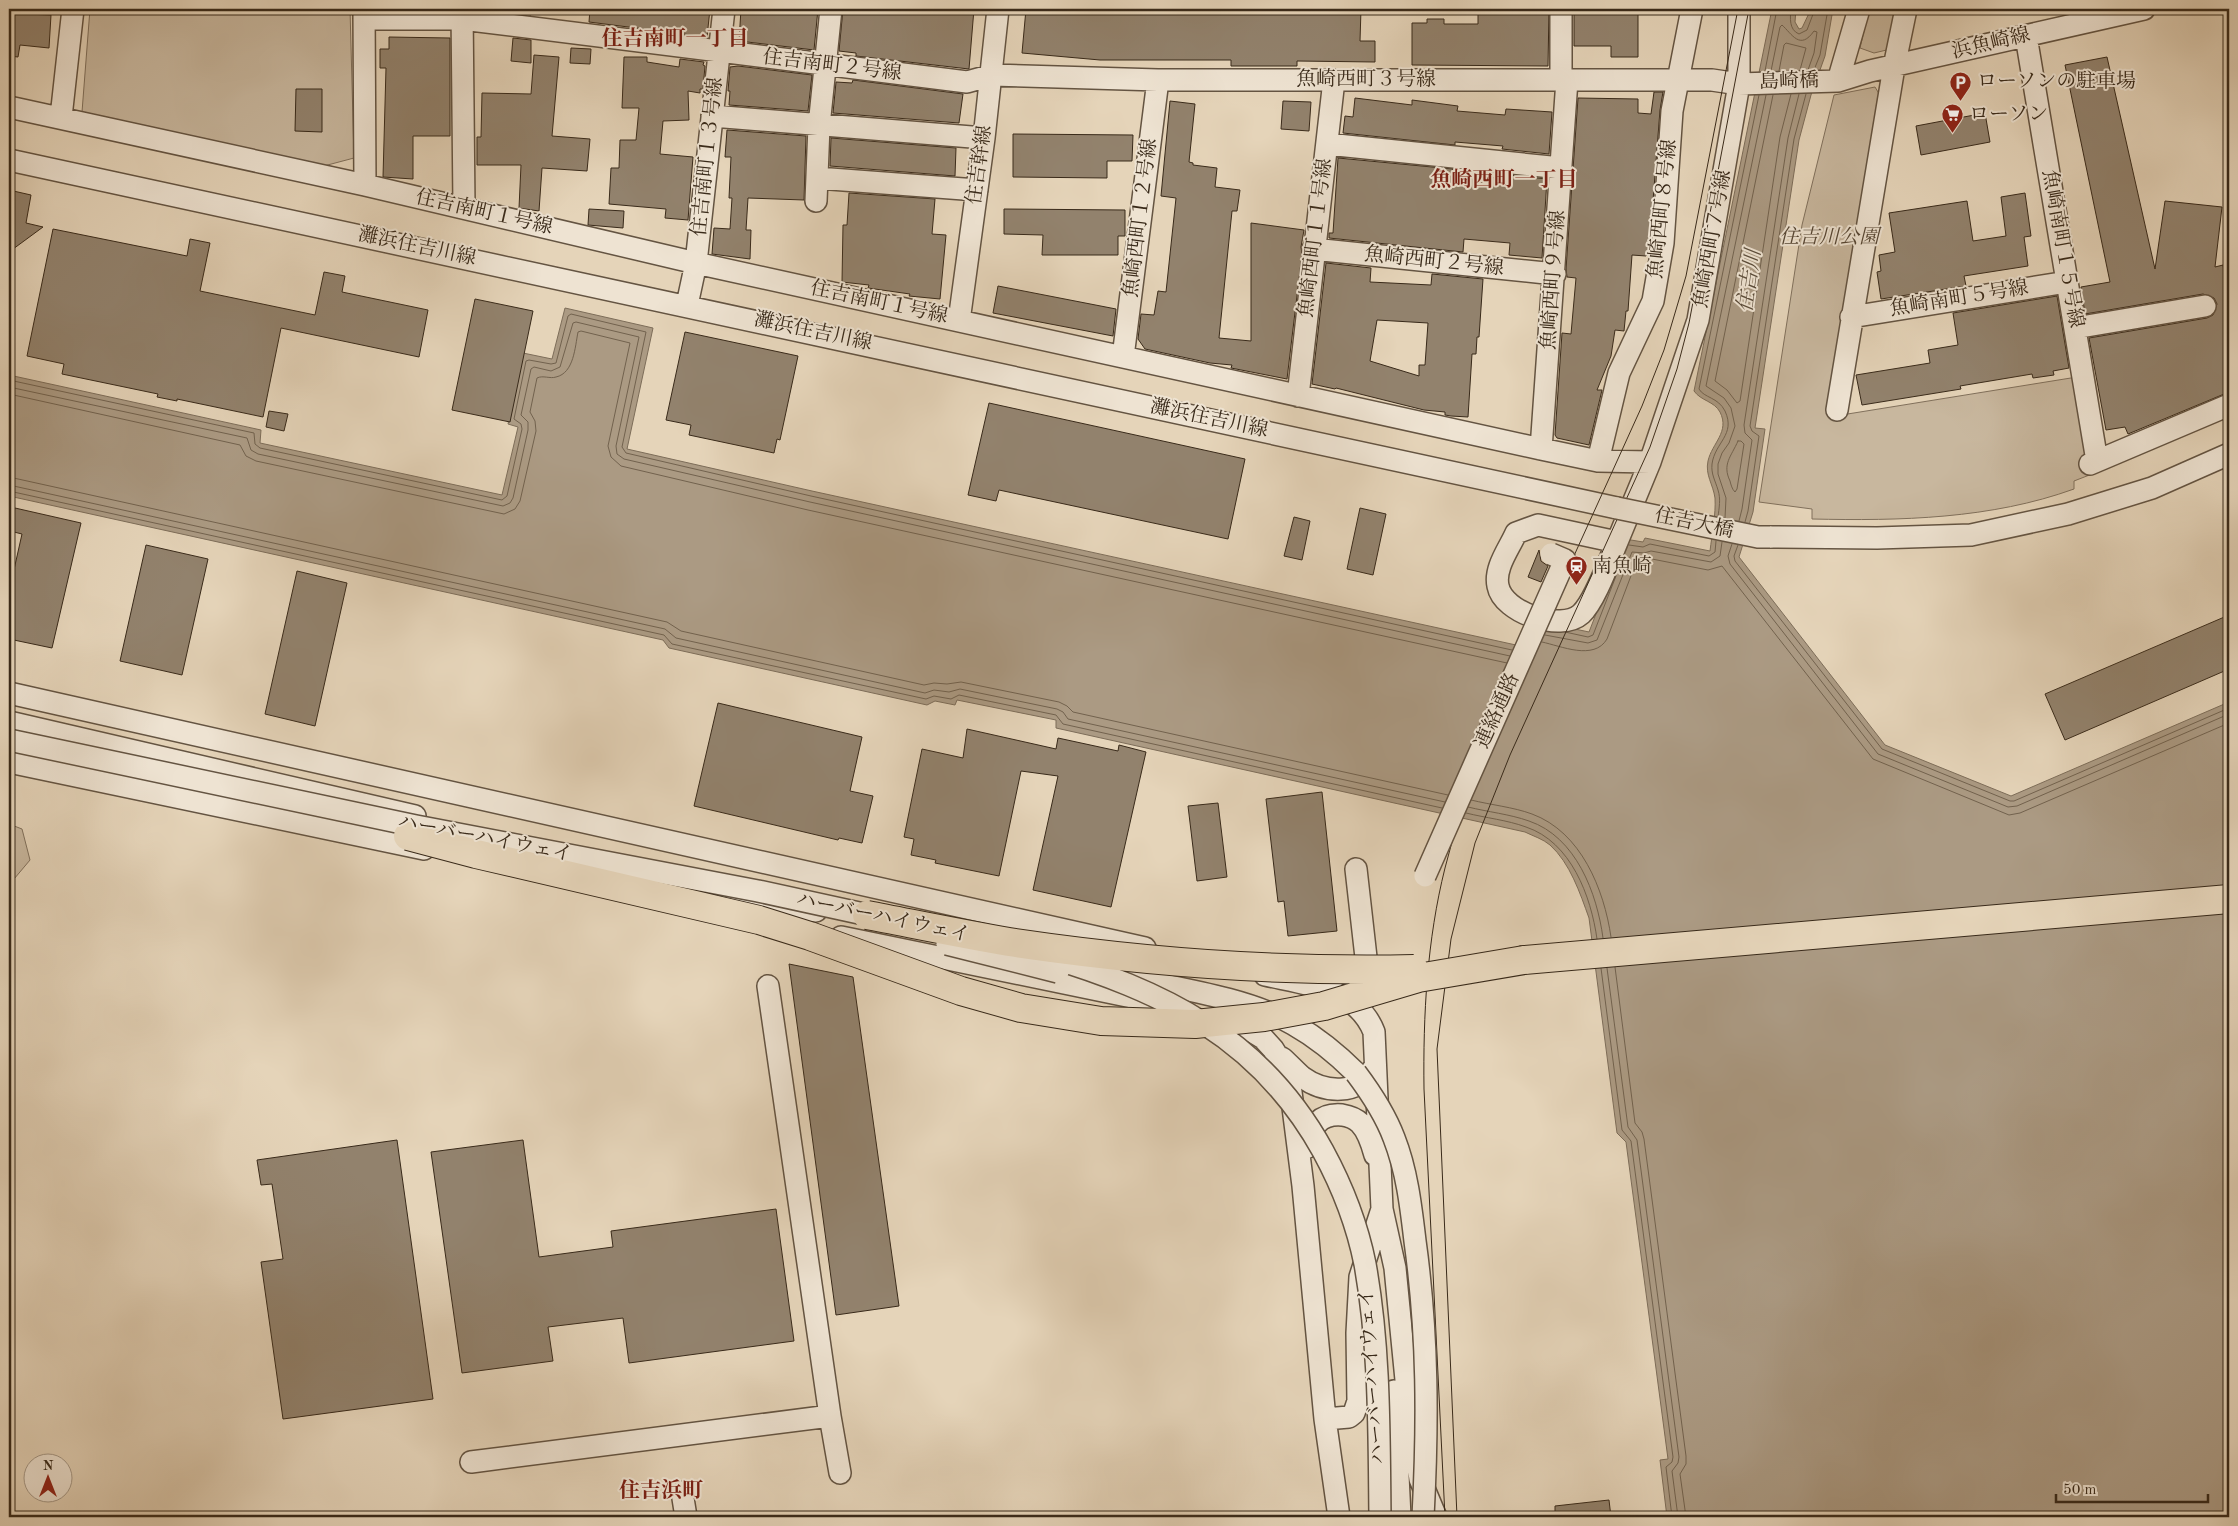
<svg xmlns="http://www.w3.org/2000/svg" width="2238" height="1526" viewBox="0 0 2238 1526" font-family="'Old Standard TT','Noto Serif JP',serif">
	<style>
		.green { fill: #c8b79e; stroke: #80705c }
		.water { fill: #ab9a83; stroke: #7d6d59 }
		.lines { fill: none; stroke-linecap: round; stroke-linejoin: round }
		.shore { stroke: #72624e; stroke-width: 1 }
		.building { fill: #92826d; stroke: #392a1a; fill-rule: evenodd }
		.minor-casing { stroke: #645442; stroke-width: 24 }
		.highway-casing { stroke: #392a1a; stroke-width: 30 }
		.minor { stroke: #eee3d2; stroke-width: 21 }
		.highway { stroke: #e5d4b9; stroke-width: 28 }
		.tram { stroke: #392a1a; stroke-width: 1 }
		.minor-bridge-casing { stroke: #645442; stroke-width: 24; stroke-linecap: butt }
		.highway-bridge-casing { stroke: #392a1a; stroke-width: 30; stroke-linecap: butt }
		.minor-bridge { stroke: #eee3d2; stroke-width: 21 }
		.highway-bridge { stroke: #e5d4b9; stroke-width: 28 }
		.labels { text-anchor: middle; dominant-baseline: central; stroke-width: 4; stroke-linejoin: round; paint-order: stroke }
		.street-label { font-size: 20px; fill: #392a1a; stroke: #eee3d2 }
		.poi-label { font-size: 20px; fill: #392a1a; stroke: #eee3d2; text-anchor: start }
		.park-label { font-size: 20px; font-style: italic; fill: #564634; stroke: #eee3d2 }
		.neighbourhood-label { font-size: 21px; font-weight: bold; fill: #7a1f14; stroke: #eee3d2 }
		.water-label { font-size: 21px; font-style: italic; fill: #5b4c3a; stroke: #eee3d2 }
	</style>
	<rect width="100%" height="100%" fill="#e5d4b9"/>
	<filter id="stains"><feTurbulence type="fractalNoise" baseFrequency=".004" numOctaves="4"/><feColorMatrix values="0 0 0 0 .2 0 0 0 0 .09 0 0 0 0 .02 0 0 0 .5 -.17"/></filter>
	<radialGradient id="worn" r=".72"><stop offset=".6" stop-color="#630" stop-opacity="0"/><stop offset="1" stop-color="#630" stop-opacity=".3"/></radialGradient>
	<path class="green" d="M90 9H350L354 158 320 167 82 112Z
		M1869 9H1902L1895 48 1874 53 1860 48Z
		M1875 87 1881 97 1829 417 2077 377 2092 474 2074 481V489C1991 519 1900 521 1812 519V509L1759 502 1802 225 1834 95Z
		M9 824 22 829 30 860 9 885Z"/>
	<path class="water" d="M1772 9H1796L1795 22 1799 29 1802 28 1811 9H1833L1825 56 1811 95 1799 140 1755 428 1765 429 1753 512 1739 557 1885 745 2011 796 2229 702V1517H1667L1660 1460 1668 1459 1626 1142 1617 1133 1589 918C1580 893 1570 863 1550 845 1543 839 1533 836 1525 832L1056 728V720L957 700 955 705 935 701 927 705 669 648 663 640 9 496V375L261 430 260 443 502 495 518 427 508 424 523 353 552 359 565 308 653 328 627 449 812 491 1516 645 1528 619 1589 632 1625 539 1643 542 1645 538 1710 551C1712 534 1716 514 1715 498 1713 484 1705 475 1708 461 1712 443 1730 432 1720 412 1714 401 1701 401 1694 391Z"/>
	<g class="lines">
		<path class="shore" d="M1791 9C1790 18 1789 30 1799 34L1807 30 1815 9
			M1814 70 1820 55 1828 9
			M1765 71 1777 9
			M1771 71 1780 27 1782 25C1792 34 1800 51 1814 31L1817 32 1814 53 1808 70
			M1779 71 1784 45 1786 43 1806 48 1800 70
			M1773 95 1715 381 1727 390 1737 403 1740 401 1780 137 1791 94
			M9 380 254 433 255 444 260 448 502 500 507 496 522 429 521 424 514 419 526 361 529 360 551 364 556 363 568 316 571 314 646 332 622 447 626 453 811 496 1512 650
			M9 387 247 438 251 450 258 454 503 506 510 503 513 498 528 430V422L521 415 531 369 534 367 551 371 560 367 573 323 576 322 639 337 616 446 617 454 624 459 810 502 1510 656
			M9 394 240 445 246 456 256 461 504 514 515 509 520 501 536 431 535 421 530 412 537 378C543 375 550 379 556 377 574 373 575 347 578 332L581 331 630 343 608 446 611 457 621 466 808 510 1507 663
			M1738 441H1741L1744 444 1737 489 1735 492C1732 489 1731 485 1730 481 1722 464 1731 457 1738 441Z
			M9 477 667 622 681 631 924 685 934 683 947 684 961 682 1059 702 1067 706 1073 712 1448 795
			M9 485 665 629 676 638 925 693 934 690 949 692 960 689 1057 709 1063 712 1068 719 1445 802
			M9 491 664 635 672 644 926 699 934 696 951 699 959 695 1056 715 1063 724 1442 808
			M1718 517C1719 508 1721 499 1718 490 1715 480 1711 474 1712 464 1715 442 1736 435 1725 411 1718 397 1704 398 1699 389L1759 95
			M1725 518 1726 498 1718 474V464L1722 453 1729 443 1735 426 1731 408 1724 398 1706 386 1766 95
			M1739 521 1742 509 1752 440 1745 433 1744 425 1788 138 1799 94
			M1745 522 1748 511 1759 436 1752 431 1750 426 1794 139 1806 94
			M1732 544 1728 556 1730 564 1878 754 2008 807 2017 806 2229 714
			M1629 545 1643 547 1650 544 1709 556 1715 552 1716 541
			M1738 545 1734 556 1735 561 1882 749 2010 801H2014L2229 708
			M1565 632 1588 637 1593 635 1616 576
			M1545 635 1588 643 1597 640 1632 552 1644 553 1651 551 1711 562 1720 556 1722 542
			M1542 642C1561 646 1594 661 1607 639L1637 560 1652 559 1708 570 1722 566 1873 759 2009 815 2020 813 2229 723
			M1471 800C1491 805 1513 807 1532 814 1581 832 1604 889 1611 937
			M1468 807C1488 812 1509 814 1529 821 1576 837 1597 893 1603 938
			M1466 813C1486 818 1507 820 1526 827 1571 842 1591 896 1597 939
			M1615 967 1635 1123 1642 1132 1644 1139 1686 1456V1464L1680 1474 1686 1517
			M1601 968 1622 1130 1631 1141 1673 1457 1672 1462 1666 1467 1672 1517
			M1607 968 1628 1127 1637 1140 1679 1457 1678 1463 1672 1471 1678 1517"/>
	</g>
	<path class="building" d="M9 9H26L25 14 51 15 49 48 20 45 18 57 9 56Z
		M516 9H531V15L516 13Z
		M590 9 655 11V9H662L686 12V9H710L707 37 589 22Z
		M741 9H818L814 50 739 41Z
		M843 9H974L969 69 856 56V53L839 51Z
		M1026 9H1361L1360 41H1375V62L1297 61V66H1231V60H1100L1022 53Z
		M1478 9H1549L1548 66 1412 65V23H1427V19H1444V24H1478Z
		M1574 9H1638V57H1611V46H1574Z
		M389 37 450 38V136H413V179L383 177 386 68H380V49H389Z
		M513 38 531 40V63L511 61Z
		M571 48 591 49 590 64 570 63Z
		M534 55 559 57 552 136 590 139 587 171 542 168 539 211 519 208 521 165H477V137H481L482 93 531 94Z
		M624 57H647V62L679 67 680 59 704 62 703 65 705 66 703 89H700V93L688 91 689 120 663 121 660 154 693 157 688 220 665 218 666 209 609 204 611 168H619L620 140H636L639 108H622Z
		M2107 57 2155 269 2165 201 2222 207 2215 267 2223 265 2229 301V392L2128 434 2125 427 2106 430 2089 338 2207 318 2213 315 2217 304 2214 298 2203 294 2085 314 2081 287 2110 282 2065 65Z
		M738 66 812 75 808 111 729 105 730 91H728L730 67Z
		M853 80 963 94 959 123 833 113 836 82 852 83Z
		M296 89H322V132L295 131Z
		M1654 92H1663L1660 110 1649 253 1646 256 1632 255 1628 311H1626L1624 331 1615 330 1611 356 1597 390H1602L1589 445 1557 438 1555 435 1562 333 1571 334 1576 278 1567 277 1566 269 1578 98 1638 99V113L1651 114Z
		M1355 98 1412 105V100L1458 106 1457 111 1505 115 1506 109 1552 112 1549 154 1502 149 1503 146 1455 142V145L1343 133 1345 116 1353 117Z
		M1170 101 1195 104 1189 162 1193 163V165L1217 168 1215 187 1240 190 1237 211H1232L1219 338 1251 341V223L1304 230 1301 247 1302 254 1287 379 1231 368 1232 365 1210 363 1145 349 1138 339 1141 314 1154 315 1158 291 1166 292 1176 198 1161 196Z
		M1283 101 1311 102 1309 131 1281 129Z
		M1985 113 1990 142 1921 155 1916 126Z
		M727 130 806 136 804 200 748 198 746 230H751L750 259 712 254 714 228 730 229 732 198H729L731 157H725Z
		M1013 134 1133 135 1132 161H1107V178L1013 177Z
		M831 138 956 148 955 176 830 166Z
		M1338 158 1453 169 1452 175 1500 178V174L1547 179 1542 258 1509 255 1510 243 1464 239 1463 252 1329 238V233H1333Z
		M9 190 31 195 26 223 43 227 9 252Z
		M849 193 935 199 932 234 946 235 940 299 909 296 910 294 868 288 869 285 842 282 843 225H847Z
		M2025 193 2031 236 2024 237 2028 266 1964 276 1966 286 1881 299 1877 272 1881 271 1879 255 1895 252 1889 213 1967 201 1973 241 2006 236 2001 197Z
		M589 209 624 211 623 228 588 225Z
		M1004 209 1125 210V236H1118V255H1042L1043 235 1004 234Z
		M53 229 187 256 190 239 210 243 200 291 315 315 324 272 345 276 342 292 428 310 419 357 281 328 263 417 177 399V401L157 397 158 394 62 374 64 364 27 356Z
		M1326 263 1371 268 1370 282 1431 285 1432 274 1483 279 1479 337H1477L1476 354H1472L1468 417 1451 416 1445 415V412L1424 410 1336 388 1335 389 1312 384ZM1377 320 1428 323 1425 365H1419V376L1370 361Z
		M998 286 1116 309 1113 336 993 313Z
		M2057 296 2069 368 2053 371 2054 375 2033 378 2032 374 1960 386 1961 389 1862 405 1856 375 1930 363 1928 350 1958 345 1953 313Z
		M475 299 533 311 510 422 452 410Z
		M685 332 798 356 780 440 777 439 774 453 689 435 691 425 666 420Z
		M989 403 1245 459 1228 539 999 490 996 501 968 495Z
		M269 411 288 414 284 431 266 427Z
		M15 508 81 523 52 648 9 639V592L22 534 10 531Z
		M1360 508 1386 514 1373 575 1347 569Z
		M1294 517 1310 521 1302 560 1284 556Z
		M146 545 208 559 182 675 120 661Z
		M1539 550 1541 561 1548 566 1541 582 1528 577Z
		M297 571 347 583 315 726 265 714Z
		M2229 615V669L2065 740 2045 694Z
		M718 703 862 737 850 791 873 796 862 843 839 838 838 840 694 806Z
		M967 729 1056 749 1058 738 1118 751 1119 745 1146 752 1111 907 1033 890 1058 776 1021 771 999 876 935 863 936 860 911 855 914 839 904 837 922 749 963 758Z
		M1322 792 1337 931 1288 936 1284 901 1278 902 1266 799Z
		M1218 803 1227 877 1197 881 1188 806Z
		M789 964 853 977 899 1306 836 1315Z
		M397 1140 433 1399 283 1419 261 1262 283 1259 272 1184 261 1185 257 1160Z
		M523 1140 539 1257 613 1247 611 1231 776 1209 794 1341 629 1363 623 1318 548 1327 553 1361 462 1373 431 1152Z
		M1609 1500 1611 1517H1555V1506Z"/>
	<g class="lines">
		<defs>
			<path id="minor" d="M364 9 365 185
				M462 9 464 207
				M364 19H462L967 82 992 75 1158 80H1712L1739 84 1838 81 1870 71 2144 9
				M2026 36 2097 461
				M1561 80V9
				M1838 81 1859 9
				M9 107 365 185 696 263 1541 449 1598 461 1650 462
				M712 116 984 138
				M61 117 73 9
				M1327 144 1561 168
				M9 160 1617 508
				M817 178 977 190
				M816 201 819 126 831 9
				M1313 249 1555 274
				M687 305 696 263 724 9
				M1851 317 2067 282
				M959 321 984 138 998 9
				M2075 328 2205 306
				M1123 357 1158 80
				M1298 396 1334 80
				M1837 410 1894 67 1906 9
				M1541 449 1567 80
				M1598 461 1619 373 1653 301 1663 243 1672 111 1692 9
				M2090 464 2229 405
				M1770 537 1877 538 1971 535 2068 514 2152 488 2229 454
				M1617 542C1609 561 1595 601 1581 614 1561 632 1503 613 1498 586 1494 568 1509 549 1516 533L1538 525 1617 542 1650 462 1698 320 1739 84V9
				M9 693 1145 948
				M9 722 415 816
				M9 762 424 849
				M1356 869 1369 984
				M725 902 816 911
				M841 937 1156 1002
				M1265 975C1306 984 1357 988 1374 1032L1382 1209 1395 1268 1408 1400 1420 1479 1436 1517
				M1120 976C1174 988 1245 997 1293 1024 1316 1037 1337 1054 1356 1073
				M1230 1018 1263 1038 1273 1049 1281 1062 1291 1092 1303 1186 1325 1419 1339 1517
				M1282 1058C1289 1064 1295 1071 1302 1077 1324 1093 1359 1096 1373 1069
				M1306 1148C1310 1128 1319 1113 1342 1115 1348 1116 1355 1118 1360 1123 1368 1131 1372 1144 1375 1155
				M1394 1391 1400 1517
				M830 1416 840 1473
				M1325 1419 1349 1417 1354 1413 1358 1401 1357 1333 1360 1277 1382 1209
				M471 1462 830 1416 768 986
				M682 1492 686 1517"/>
			<path id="highway" d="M1524 960 2229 899"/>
		</defs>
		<use href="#minor" class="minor-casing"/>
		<use href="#highway" class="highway-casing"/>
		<use href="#minor" class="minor"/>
		<use href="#highway" class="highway"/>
		<path class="tram" d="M1445 1517 1424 1089C1423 1015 1427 940 1445 868 1461 802 1489 746 1516 685 1557 592 1600 499 1642 406L1664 350 1686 276 1738 9
			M1457 1517 1437 1049 1451 939 1475 843 1510 755 1650 447 1677 369 1689 323 1749 9"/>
		<defs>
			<path id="minor-bridge" d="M1617 508 1758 537H1770
				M9 740 416 826 758 891 882 918
				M1425 876 1565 560 1551 554
				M947 944 1058 972
				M1043 955C1163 991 1260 1037 1323 1151 1342 1186 1357 1224 1365 1264 1380 1347 1379 1433 1380 1517
				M1356 1073C1371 1093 1385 1114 1394 1138 1407 1171 1411 1207 1415 1241 1428 1335 1428 1423 1423 1517"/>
			<path id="highway-bridge" d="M408 836 476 854 759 920 810 936 961 991 1021 1008 1101 1021 1195 1024 1264 1017 1324 1006 1418 978 1524 960
				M867 915C914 924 962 934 1009 942 1143 962 1279 972 1414 969"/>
		</defs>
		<use href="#minor-bridge" class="minor-bridge-casing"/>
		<use href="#highway-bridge" class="highway-bridge-casing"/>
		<use href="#minor-bridge" class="minor-bridge"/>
		<use href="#highway-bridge" class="highway-bridge"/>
	</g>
	<defs>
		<symbol id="parking-pin" viewBox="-11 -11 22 30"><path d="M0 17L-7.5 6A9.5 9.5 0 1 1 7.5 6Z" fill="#8f2418" stroke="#eee3d2"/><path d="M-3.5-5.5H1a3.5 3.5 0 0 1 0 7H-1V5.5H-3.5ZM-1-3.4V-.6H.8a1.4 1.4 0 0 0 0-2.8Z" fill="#fff"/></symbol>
		<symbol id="supermarket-pin" viewBox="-11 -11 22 30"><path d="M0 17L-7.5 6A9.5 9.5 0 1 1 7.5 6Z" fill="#8f2418" stroke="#eee3d2"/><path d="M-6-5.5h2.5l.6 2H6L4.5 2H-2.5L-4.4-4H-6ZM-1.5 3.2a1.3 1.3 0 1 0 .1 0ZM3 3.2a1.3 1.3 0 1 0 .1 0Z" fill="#fff"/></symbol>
		<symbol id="station-pin" viewBox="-11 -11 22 30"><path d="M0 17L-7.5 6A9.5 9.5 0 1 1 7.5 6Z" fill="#8f2418" stroke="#eee3d2"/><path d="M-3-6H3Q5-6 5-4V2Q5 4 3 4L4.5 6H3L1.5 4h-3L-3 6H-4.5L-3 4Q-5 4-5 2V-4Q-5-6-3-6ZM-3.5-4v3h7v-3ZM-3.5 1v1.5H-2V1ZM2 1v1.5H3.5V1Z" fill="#fff"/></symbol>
	</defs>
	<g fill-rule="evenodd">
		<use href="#parking-pin" x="1948" y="70" width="25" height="34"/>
		<use href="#supermarket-pin" x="1940" y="102" width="25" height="34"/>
		<use href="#station-pin" x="1564" y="554" width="25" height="34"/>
	</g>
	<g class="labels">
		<g class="street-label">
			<text transform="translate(1991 44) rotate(-13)">浜魚崎線</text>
			<text transform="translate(832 66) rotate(7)">住吉南町２号線</text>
			<text x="1366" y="80">魚崎西町３号線</text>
			<text transform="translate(1789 82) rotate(-2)">島崎橋</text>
			<text transform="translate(708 157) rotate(-84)">住吉南町１３号線</text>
			<text transform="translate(980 165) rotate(-82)">住吉幹線</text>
			<text transform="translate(1663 209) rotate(-84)">魚崎西町８号線</text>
			<text transform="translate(484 213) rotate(13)">住吉南町１号線</text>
			<text transform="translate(1141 218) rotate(-83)">魚崎西町１２号線</text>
			<text transform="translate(1316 238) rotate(-83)">魚崎西町１１号線</text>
			<text transform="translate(1713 239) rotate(-80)">魚崎西町７号線</text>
			<text transform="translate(417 247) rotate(12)">灘浜住吉川線</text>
			<text transform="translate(2062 249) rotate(80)">魚崎南町１５号線</text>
			<text transform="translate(1434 262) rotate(6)">魚崎西町２号線</text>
			<text transform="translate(1554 280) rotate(-86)">魚崎西町９号線</text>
			<text transform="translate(1959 299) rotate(-9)">魚崎南町５号線</text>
			<text transform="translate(879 303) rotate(12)">住吉南町１号線</text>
			<text transform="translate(813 332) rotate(12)">灘浜住吉川線</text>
			<text transform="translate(1209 419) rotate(12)">灘浜住吉川線</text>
			<text transform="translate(1694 524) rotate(12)">住𠮷大橋</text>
			<text transform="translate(1498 711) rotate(-66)">連絡通路</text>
			<text transform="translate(485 839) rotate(11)">ハーバーハイウェイ</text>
			<text transform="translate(883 918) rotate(12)">ハーバーハイウェイ</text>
			<text transform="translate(1373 1376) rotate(-94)">ハーバーハイウェイ</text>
		</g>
		<g class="poi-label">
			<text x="1977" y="82">ローソンの駐車場</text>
			<text x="1969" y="115">ローソン</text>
			<text x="1592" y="567">南魚崎</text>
		</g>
		<g class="park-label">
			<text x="1829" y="238">住吉川公園</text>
		</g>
		<g class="neighbourhood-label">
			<text x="675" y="39">住吉南町一丁目</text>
			<text x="1504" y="180">魚崎西町一丁目</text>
			<text x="661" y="1491">住吉浜町</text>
		</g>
		<g class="water-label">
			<text transform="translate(1750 281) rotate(-82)">住吉川</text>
		</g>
	</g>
	<rect width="2238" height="1526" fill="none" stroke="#e5d4b9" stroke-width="30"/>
	<rect x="10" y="10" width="2218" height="1506" fill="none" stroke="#392a1a" stroke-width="2.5"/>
	<rect x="15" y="15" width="2208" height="1496" fill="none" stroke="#392a1a"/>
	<g transform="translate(48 1478)"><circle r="24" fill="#eee3d2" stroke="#a69988"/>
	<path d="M0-4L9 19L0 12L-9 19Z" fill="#8f2418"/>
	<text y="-8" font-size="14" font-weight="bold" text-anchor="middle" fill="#392a1a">N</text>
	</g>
	<path d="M2056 1494v8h152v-8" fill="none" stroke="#392a1a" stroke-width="2.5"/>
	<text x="2063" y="1494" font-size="15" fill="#392a1a" stroke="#eee3d2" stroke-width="4" paint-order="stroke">50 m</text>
	<rect width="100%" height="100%" filter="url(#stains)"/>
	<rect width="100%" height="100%" fill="url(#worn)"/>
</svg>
